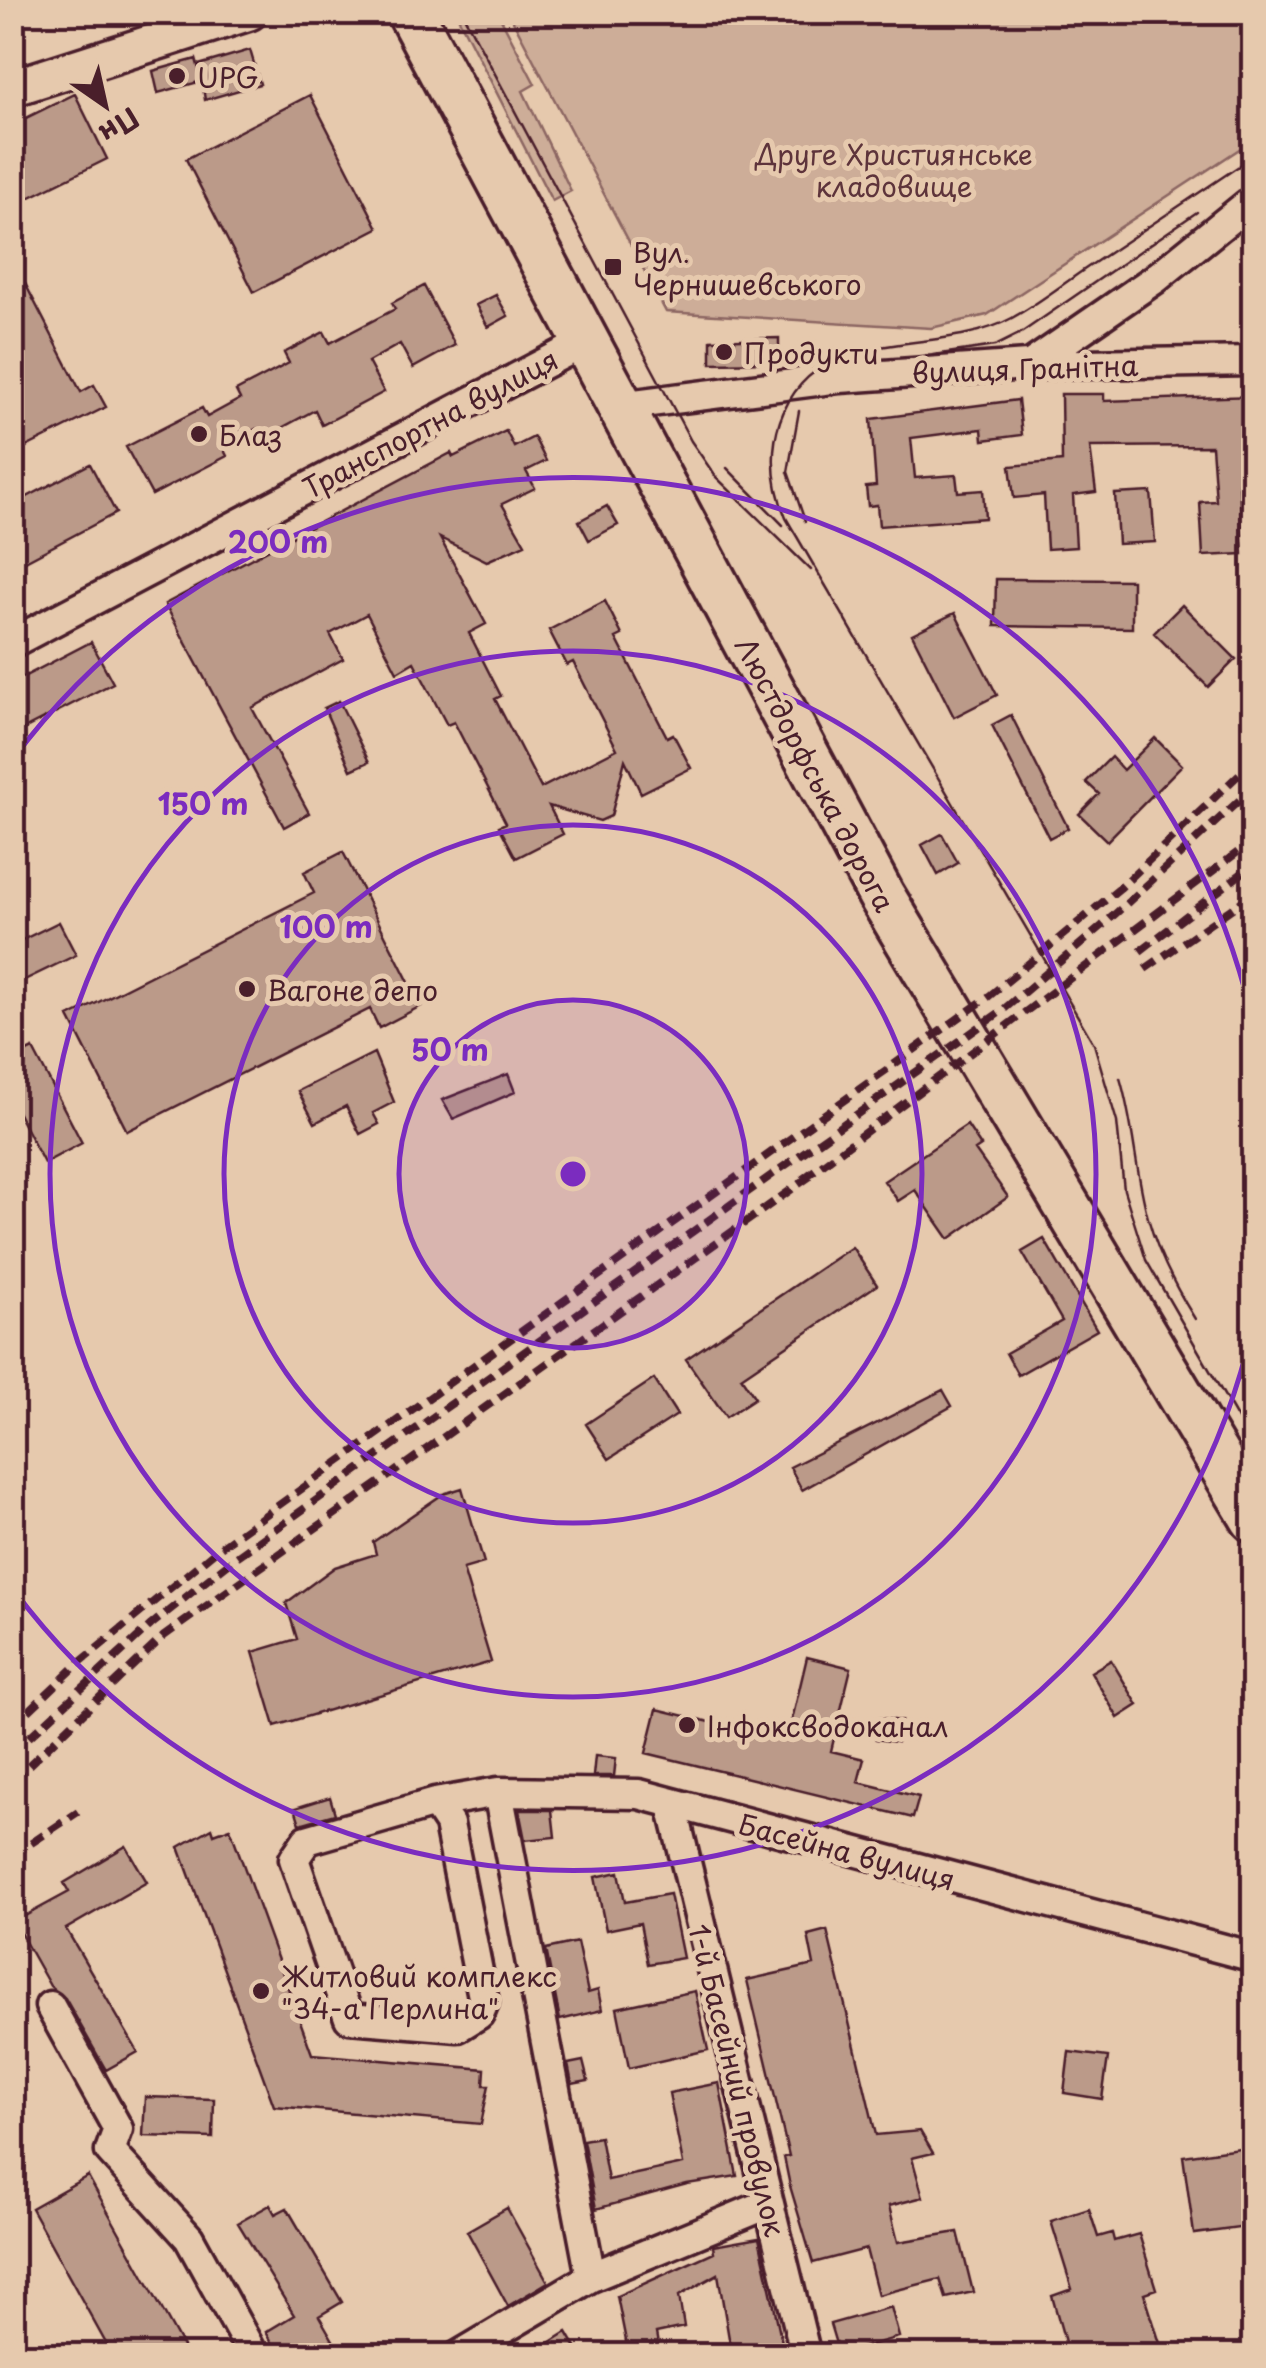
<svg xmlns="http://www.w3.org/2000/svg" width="1266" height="2368" viewBox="0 0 1266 2368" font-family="'Playpen Sans',sans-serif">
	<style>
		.green { fill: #cdad98; stroke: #8c6662; stroke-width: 2.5 }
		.building { fill: #bb9a89; stroke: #4a1f2b; stroke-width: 2.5 }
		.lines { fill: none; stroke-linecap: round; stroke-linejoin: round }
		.minor-casing { stroke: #4a1f2b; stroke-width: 35 }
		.tertiary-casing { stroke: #4a1f2b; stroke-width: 42 }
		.primary-casing { stroke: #4a1f2b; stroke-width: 52 }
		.minor { stroke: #e6c9ad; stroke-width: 28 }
		.tertiary { stroke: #e6c9ad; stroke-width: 35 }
		.primary { stroke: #e6c9ad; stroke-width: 45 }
		.tram { stroke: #4a1f2b; stroke-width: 2.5 }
		.rail { stroke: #4a1f2b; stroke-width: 8; stroke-dasharray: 15 8; stroke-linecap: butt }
		.ring { fill: none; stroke: #7b2cbf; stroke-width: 5 }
		.poi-dot { fill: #4a1f2b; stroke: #e6c9ad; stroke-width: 4 }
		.labels { text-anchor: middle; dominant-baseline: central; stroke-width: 10; stroke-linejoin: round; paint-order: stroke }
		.poi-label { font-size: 28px; fill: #4a1f2b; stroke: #e6c9ad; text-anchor: start }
		.park-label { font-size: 28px; fill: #5e343b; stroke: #e6c9ad }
		.street-label { font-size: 28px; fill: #4a1f2b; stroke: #e6c9ad }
		.centre { fill: #7b2cbf; stroke: #e6c9ad; stroke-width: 5 }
		.ring-label { font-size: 30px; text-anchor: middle; font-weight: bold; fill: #7b2cbf; stroke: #e6c9ad; stroke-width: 10; stroke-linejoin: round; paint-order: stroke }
	</style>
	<rect width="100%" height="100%" fill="#e6c9ad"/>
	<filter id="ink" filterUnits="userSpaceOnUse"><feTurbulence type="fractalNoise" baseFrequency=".01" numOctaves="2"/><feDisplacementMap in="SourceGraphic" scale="20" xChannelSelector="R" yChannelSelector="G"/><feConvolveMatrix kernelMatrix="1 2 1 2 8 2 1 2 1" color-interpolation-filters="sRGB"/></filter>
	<g filter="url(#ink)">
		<path class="green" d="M456 13H498L535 84 523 91 571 191 552 201Z
			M509 13H1253V140L987 315 931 328 666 312Z"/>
		<path class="building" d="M250 50 260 84 205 100 202 81 158 93 153 71 196 59 202 80 199 65Z
			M75 94 107 159 12 206V125Z
			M310 95 378 228 254 292 186 159Z
			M12 258 81 392 94 385 106 407 12 454Z
			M424 286 455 345 413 368 400 344 368 362 384 392 322 425 315 410 261 439 256 429 222 446 227 456 152 495 126 447 202 408 207 417 240 399 236 391 289 363 284 353 324 332 330 343 395 309 392 303Z
			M496 295 508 316 488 327 476 305Z
			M779 338V362L711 363V340Z
			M1061 394H1104V401L1254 396V483L1239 484 1243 554 1203 556 1200 502 1216 501 1212 446 1090 447 1096 492 1073 495 1076 547 1047 549 1044 495 1014 498 1010 466 1062 461Z
			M1018 400 1022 435 983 440 982 429 911 438 915 478 956 475 958 492 983 490 985 518 879 526 877 505 868 506 866 487 876 486 871 419Z
			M506 431 514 447 534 437 546 461 526 471 535 488 502 504 525 544 487 561 440 538 486 624 469 633 501 696 495 699 541 788 617 749 573 662 567 665 549 630 605 601 622 635 616 638 667 737 673 734 691 768 641 793 625 760 611 816 600 821 549 806 563 834 516 858 499 826 506 823 454 722 447 725 414 662 397 672 367 614 330 634 343 659 252 708 309 813 284 827 165 604 451 453 453 457Z
			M90 464 116 513 12 568V505Z
			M1151 492 1155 542 1118 544 1115 494Z
			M607 506 618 525 589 540 579 521Z
			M996 579 1132 580V628L995 626Z
			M1182 605 1236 659 1208 687 1154 633Z
			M955 613 997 695 954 717 912 634Z
			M91 642 113 683 12 735V683Z
			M339 701 369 762 351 770 324 708Z
			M1011 715 1068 828 1049 838 992 725Z
			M1155 738 1182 765 1107 841 1079 814 1099 794 1086 782 1111 757 1123 770Z
			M942 834 958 863 938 875 922 845Z
			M343 852 421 1006 379 1028 370 1009 127 1131 69 1017 314 893 304 872Z
			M59 922 76 955 12 986V945Z
			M33 1049 82 1143 44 1163 12 1102V1059Z
			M374 1053 394 1102 373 1113 379 1124 360 1134 346 1106 315 1123 298 1091Z
			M508 1074 515 1092 453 1119 442 1100Z
			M967 1125 981 1146 975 1150 1008 1197 949 1239 915 1190 898 1201 884 1181Z
			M1044 1239 1097 1330 1018 1375 1006 1353 1062 1321 1022 1252Z
			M852 1247 877 1285 741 1377 755 1398 726 1417 686 1359Z
			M654 1379 677 1415 609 1459 586 1424Z
			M943 1390 952 1406 802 1490 790 1467Z
			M462 1488 484 1563 463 1569 491 1662 275 1726 253 1652 297 1639 286 1603 335 1567 376 1554 373 1542 443 1494Z
			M807 1657 851 1668 831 1751 864 1759 858 1782 919 1797 913 1818 646 1753 657 1709 787 1741Z
			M1111 1660 1138 1705 1118 1718 1091 1672Z
			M880 1718 901 1721 897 1742 876 1739Z
			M595 1756 616 1758 614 1776H593Z
			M330 1797 335 1814 300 1824 295 1808Z
			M519 1810H552L555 1837 525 1840Z
			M212 1828 214 1834 230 1828 312 2054 485 2069 484 2085H489L481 2124 274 2106 179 1847Z
			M126 1846 147 1882 66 1929 138 2052 106 2070 65 1998 50 1986 14 1922 69 1892 64 1883Z
			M619 1872 625 1902 670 1894 683 1958 648 1964 640 1923 606 1930 595 1877Z
			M827 1930 876 2135 920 2131 933 2153 912 2158 923 2197 889 2206 898 2242 958 2232 973 2292 946 2298 940 2279 878 2295 866 2249 813 2263 790 2186 784 2157 789 2156 747 1980 814 1965 808 1935Z
			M577 1942 588 1993 598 1990 602 2010 560 2020 546 1949Z
			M695 1991 708 2050 629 2068 617 2008Z
			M1069 2052 1108 2057 1102 2099 1064 2093Z
			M583 2061 588 2081 572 2084 568 2064Z
			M719 2083 737 2176 687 2184 596 2209 583 2140 600 2137 608 2180 683 2164 669 2093Z
			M145 2097 214 2099 213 2138 143 2136Z
			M1254 2146V2226L1194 2234 1183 2156Z
			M88 2176 188 2356H113L31 2208Z
			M270 2205 275 2214 287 2208 342 2302 319 2316 342 2356H280L266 2332 294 2315 238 2223Z
			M507 2208 548 2282 508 2306 467 2231Z
			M1089 2209 1098 2237 1112 2233 1114 2241 1139 2234 1156 2289 1144 2293 1164 2356H1069L1052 2296 1072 2289 1051 2221Z
			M759 2238 785 2356H732L718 2274 679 2296 684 2327 656 2333 660 2356H629L617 2296 714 2252 713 2246Z
			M891 2307 899 2337 839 2354 830 2324Z
			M567 2332 581 2356H529Z"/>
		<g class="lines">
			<defs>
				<path id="minor" d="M1030 365 1155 279 1254 199
					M619 406 840 378 1028 365 1254 361
					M12 643 583 343
					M498 1792 591 2277
					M435 1803 449 1824 484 2002 479 2014 458 2027 349 2018 294 1859 307 1840 435 1803 498 1792 639 1794 1254 1957
					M672 1805 806 2356
					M50 2006 118 2129 110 2151 189 2238 254 2356
					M458 2356 591 2277 768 2204"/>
				<path id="tertiary" d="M12 88 249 12"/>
				<path id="primary" d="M410 12 881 895 1254 1519"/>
			</defs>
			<use href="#minor" class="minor-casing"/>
			<use href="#tertiary" class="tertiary-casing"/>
			<use href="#primary" class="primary-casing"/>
			<use href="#minor" class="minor"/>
			<use href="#tertiary" class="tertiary"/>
			<use href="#primary" class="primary"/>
			<path class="tram" d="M462 12 691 441 716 477 811 570
				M1254 156C1198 193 1143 230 1088 267 1063 284 1038 304 1012 318 935 360 815 319 780 421 769 454 773 486 786 518L1094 1044 1117 1122 1124 1190 1146 1260 1254 1447
				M933 355 995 346 1021 333 1197 212
				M799 411 788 472 805 521
				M727 468 783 525
				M1120 1078C1134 1124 1135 1171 1148 1218 1158 1254 1175 1287 1195 1319"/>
			<path class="rail" d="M1140 951 1254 864
				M1145 969 1254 893
				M803 1179 1254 840
				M12 1727 78 1664 219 1548 988 997 1120 888 1254 760
				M12 1753 151 1625 231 1561 1003 1010 1102 926 1254 787
				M12 1781 164 1636 816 1172
				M12 1856 78 1812"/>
		</g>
	</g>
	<circle cx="573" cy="1174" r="174" fill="#7b2cbf" fill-opacity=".12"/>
	<g class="ring">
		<circle cx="573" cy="1174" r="174"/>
		<circle cx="573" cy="1174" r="349"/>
		<circle cx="573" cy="1174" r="523"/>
		<path d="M1253 1325A697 697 0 0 1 13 1589M13 759A697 697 0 0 1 1253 1023"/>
	</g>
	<g class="poi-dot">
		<circle cx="177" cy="76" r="10"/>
		<rect x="603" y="257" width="20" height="20" rx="5"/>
		<circle cx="724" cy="352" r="10"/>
		<circle cx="199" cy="434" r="10"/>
		<circle cx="247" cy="989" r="10"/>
		<circle cx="687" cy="1725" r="10"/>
		<circle cx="261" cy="1991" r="10"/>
	</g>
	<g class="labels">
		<g class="poi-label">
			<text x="197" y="76">UPG</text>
			<text x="633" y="251">Вул.<tspan x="633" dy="32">Чернишевського</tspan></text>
			<text x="744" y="352">Продукти</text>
			<text x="219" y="434">Блаз</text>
			<text x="267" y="989">Вагоне депо</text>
			<text x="707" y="1725">Інфоксводоканал</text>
			<text x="281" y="1975">Житловий комплекс<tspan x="281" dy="32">"34-а Перлина"</tspan></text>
		</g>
		<g class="park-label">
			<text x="894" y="153">Друге Християнське<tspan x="894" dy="32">кладовище</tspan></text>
		</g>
		<g class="street-label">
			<text transform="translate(1025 368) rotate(-2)">вулиця Гранітна</text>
			<text transform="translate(430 423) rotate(-28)">Транспортна вулиця</text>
			<text transform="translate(816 774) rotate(62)">Люстдорфська дорога</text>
			<text transform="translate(847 1851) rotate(15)">Басейна вулиця</text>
			<text transform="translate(738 2080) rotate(76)">1-й Басейний провулок</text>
		</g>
	</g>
	<circle cx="573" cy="1174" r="15" class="centre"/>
	<g class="ring-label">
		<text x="278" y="553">200 m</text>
		<text x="203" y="815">150 m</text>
		<text x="326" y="938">100 m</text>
		<text x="450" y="1061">50 m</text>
	</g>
	<rect width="1266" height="2368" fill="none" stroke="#e6c9ad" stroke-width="50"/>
	<rect x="25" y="25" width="1216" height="2318" fill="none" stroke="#4a1f2b" stroke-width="4" filter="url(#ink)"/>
	<g transform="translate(105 105) rotate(146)" stroke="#e6c9ad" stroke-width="8" paint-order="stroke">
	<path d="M0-8L18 38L0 25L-18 38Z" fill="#4a1f2b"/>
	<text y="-15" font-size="28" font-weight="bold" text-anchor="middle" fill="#4a1f2b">Пн</text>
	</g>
</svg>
